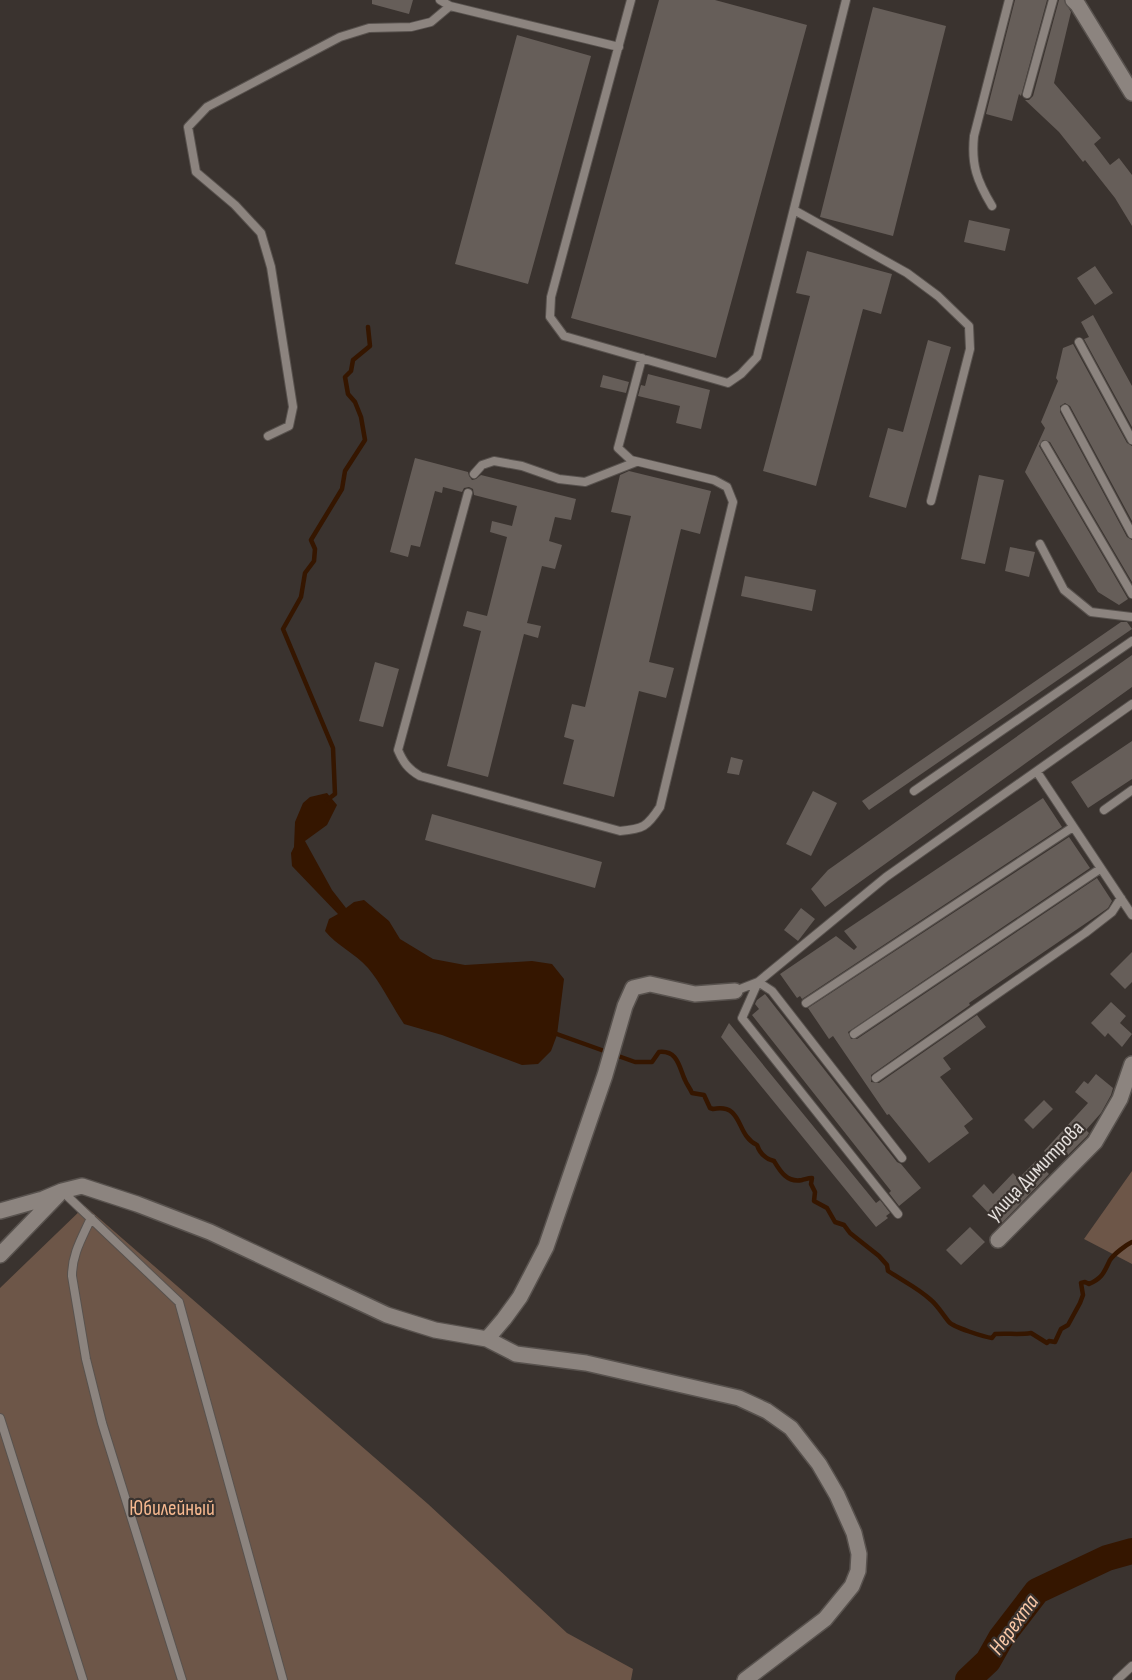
<svg xmlns="http://www.w3.org/2000/svg" width="1132" height="1680" viewBox="0 0 1132 1680" font-family="'Sofia Sans Condensed',sans-serif">
	<style>
		.green { fill: #6d5648 }
		.water { fill: #351600 }
		.lines { fill: none; stroke-linecap: round; stroke-linejoin: round }
		.stream { stroke: #351600; stroke-width: 4.5 }
		.river { stroke: #351600; stroke-width: 26 }
		.building { fill: #665e59 }
		.service-casing { stroke: #58524e; stroke-width: 10 }
		.minor-casing { stroke: #58524e; stroke-width: 18 }
		.service { stroke: #8c847f; stroke-width: 8 }
		.minor { stroke: #8c847f; stroke-width: 15 }
		.labels { text-anchor: middle; dominant-baseline: central; stroke-width: 4.5; stroke-linejoin: round; paint-order: stroke }
		.street-label { font-size: 21px; fill: #e4dfdc; stroke: #3a332f }
		.park-label { font-size: 21px; fill: #f6b88f; stroke: #3a332f }
		.water-label { font-size: 22px; font-style: italic; fill: #fac8a7; stroke: #3a332f }
	</style>
	<rect width="100%" height="100%" fill="#3a332f"/>
	<path class="green" d="M1132 1171V1264L1084 1239Z
		M85 1206 428 1504 567 1633 633 1669 631 1680H0V1288Z"/>
	<path class="water" d="M327 793 337 805 327 825 305 841 332 890 346 908 354 902 364 900 389 921 400 939 433 959 465 965 532 961 552 964 564 979 557 1035 551 1051 538 1064 522 1065 442 1035 404 1024C392 1006 382 985 368 968 355 953 337 946 325 931L329 919 338 914 292 866 291 853 294 847 295 822 303 803 310 797Z"/>
	<g class="lines">
		<path class="stream" d="M327 800 335 794 333 748 283 629 301 597 305 573 314 561 315 549 311 540 342 489 345 471 365 440 361 417 355 402 348 394 345 377 351 371 353 360 370 346 368 327
			M554 1033 635 1062H652L659 1052C678 1050 679 1067 685 1080 687 1085 690 1088 692 1093L704 1095 710 1108 713 1109C744 1103 735 1135 757 1145 760 1154 766 1159 774 1161 780 1171 787 1183 802 1180 806 1179 809 1178 812 1178L811 1184 815 1192 814 1201 827 1208 835 1222 844 1225 850 1233 879 1256 887 1265 888 1271C903 1281 918 1288 931 1300 938 1306 943 1315 949 1322 953 1327 984 1337 992 1338L995 1334C1008 1333 1019 1335 1031 1333L1047 1343 1049 1341 1055 1342 1061 1329 1068 1325 1080 1303 1083 1295 1081 1283 1085 1282 1089 1284C1103 1278 1104 1272 1110 1260 1114 1254 1126 1245 1132 1242"/>
		<path class="river" d="M968 1680 988 1661 1001 1638 1037 1591 1107 1558 1132 1551"/>
	</g>
	<path class="building" d="M372 0H413L409 14 372 4Z
		M659 0H715L807 25 716 358 571 318Z
		M1015 0H1047L1021 96 1019 94 1012 121 986 114Z
		M1059 0H1064L1071 12 1054 83 1101 138 1094 144 1110 165 1119 158 1132 175V226L1115 198 1085 160 1083 162 1059 132 1025 100H1029L1033 96Z
		M873 7 946 26 893 236 820 217Z
		M517 35 591 56 528 284 455 264Z
		M969 220 1010 229 1005 251 964 242Z
		M807 251 892 274 881 314 863 309 816 486 763 471 810 296 796 293Z
		M1095 266 1113 293 1095 305 1077 278Z
		M1093 315 1132 386V427L1084 339 1089 337 1081 322Z
		M928 340 951 347 906 508 869 497 888 428 903 432Z
		M1073 344 1127 443 1132 446V521L1070 406 1065 403 1060 406V412L1127 537 1132 540V582L1050 442 1043 440 1039 446 1128 599 1119 605 1098 592 1025 472 1045 428 1041 422 1058 381 1056 378 1063 348Z
		M648 374 710 390 701 429 676 423 680 406 638 396 641 385 645 386Z
		M603 375 629 382 626 393 600 387Z
		M415 458 468 472 469 476 472 480 476 479 481 475 576 499 571 520 555 517 549 541 562 545 555 569 542 566 527 623 541 626 538 638 524 634 488 777 447 766 481 631 463 626 467 611 487 616 507 537 490 532 492 521 512 526 517 506 474 495 473 489 469 487 464 488 462 492 443 487 442 493 435 491 420 547 411 545 408 557 390 552Z
		M629 471 711 491 700 534 681 529 649 662 674 668 666 698 639 691 614 797 563 784 574 740 564 737 572 704 585 707 631 516 611 512 620 475Z
		M979 475 1004 480 985 564 961 559Z
		M1010 547 1035 552 1029 577 1005 571Z
		M745 576 816 590 812 611 741 596Z
		M1121 622H1127L1132 629 869 810 862 801Z
		M1132 655V687L825 907 811 889 828 870Z
		M375 662 399 669 383 727 359 721Z
		M1132 741V779L1088 808 1071 782Z
		M731 757 743 760 739 775 727 773Z
		M813 791 837 803 811 856 786 844Z
		M1043 798 1062 827 802 999 800 996 797 998 780 974 836 936 854 950 857 947 844 931Z
		M432 814 602 862 595 888 425 840Z
		M1069 837 1090 868 848 1032 851 1039H857L1097 878 1112 901 1108 908 1098 915 969 1003 970 1005 871 1075V1082L879 1083 977 1015 986 1027 943 1058 951 1069 940 1077 973 1119 964 1126 969 1133 929 1163 889 1114 887 1115 833 1036 829 1039 808 1008Z
		M801 908 815 919 798 941 784 930Z
		M1132 952V982L1125 989 1110 974Z
		M765 994 897 1162 901 1164 921 1188 899 1206 889 1193 891 1191 752 1015 759 1009 755 1004 757 1000Z
		M1111 1002 1126 1016 1120 1023 1132 1034 1122 1047 1108 1033 1105 1037 1091 1023Z
		M729 1023 876 1203 880 1200 890 1213 886 1216 888 1218 876 1227 721 1037Z
		M1096 1074 1113 1088 1111 1095 1101 1113 1086 1130 1089 1133 1087 1136 1068 1155 1061 1148 1051 1158 1044 1151 1088 1103 1075 1092 1084 1081 1088 1084Z
		M1044 1100 1053 1109 1033 1129 1024 1120Z
		M1036 1161 1049 1174 1000 1225 972 1196 984 1184 993 1194 1013 1173 1018 1179Z
		M970 1227 985 1242 961 1265 946 1250Z"/>
	<g class="lines">
		<defs>
			<path id="service" d="M440 0 450 6 619 47
				M631 0 551 297 550 317 564 336 728 383 741 374 757 357 846 0
				M1027 94 1053 0
				M992 206C977 181 971 165 974 136L1009 0
				M794 210 907 273 938 296 969 326 970 349 931 501
				M1079 342 1132 440
				M1065 409 1132 534
				M268 436 289 426 293 407 271 267 261 233 235 205 196 172 188 127 207 107 340 37 369 28 411 27 431 22 450 6
				M1045 445 1132 594
				M474 474 482 465 494 461 522 466 559 479 585 482 636 462
				M468 493 398 750C403 762 408 769 420 776L620 831C643 829 647 827 660 807L733 502 727 487 714 480 631 460 618 448 642 358
				M1040 544 1064 590 1091 612 1132 617
				M1037 772 1132 915
				M914 791 1132 641
				M1104 810 1132 790
				M735 991 758 982 886 877 1132 704
				M806 1003 1073 827
				M854 1034 1100 869
				M876 1078 1085 933 1112 912 1121 898
				M63 1192 179 1302 283 1680
				M898 1214 742 1018 758 982 772 991 902 1158
				M91 1218C82 1238 72 1254 72 1276L86 1359 102 1423 182 1680
				M0 1418 83 1680
				M1117 1680 1132 1666"/>
			<path id="minor" d="M1073 0 1078 5 1132 93
				M735 991 695 994 650 984 633 988 625 1006 605 1075 546 1247 520 1297 504 1319 487 1339 516 1354 586 1363 739 1398 767 1411 791 1428 819 1464 837 1495 854 1533 859 1554 858 1571 852 1586 825 1619 745 1680
				M0 1211 43 1199 62 1191 82 1186 137 1204 210 1232 387 1315 435 1330 487 1339
				M998 1240 1095 1142 1120 1099 1132 1064
				M0 1255 58 1195"/>
		</defs>
		<use href="#service" class="service-casing"/>
		<use href="#minor" class="minor-casing"/>
		<use href="#service" class="service"/>
		<use href="#minor" class="minor"/>
	</g>
	<g class="labels">
		<g class="street-label">
			<text transform="translate(1035 1171) rotate(-46)">улица Димитрова</text>
		</g>
		<g class="park-label">
			<text x="172" y="1508">Юбилейный</text>
		</g>
		<g class="water-label">
			<text transform="translate(1014 1625) rotate(-54)">Нерехта</text>
		</g>
	</g>
</svg>
